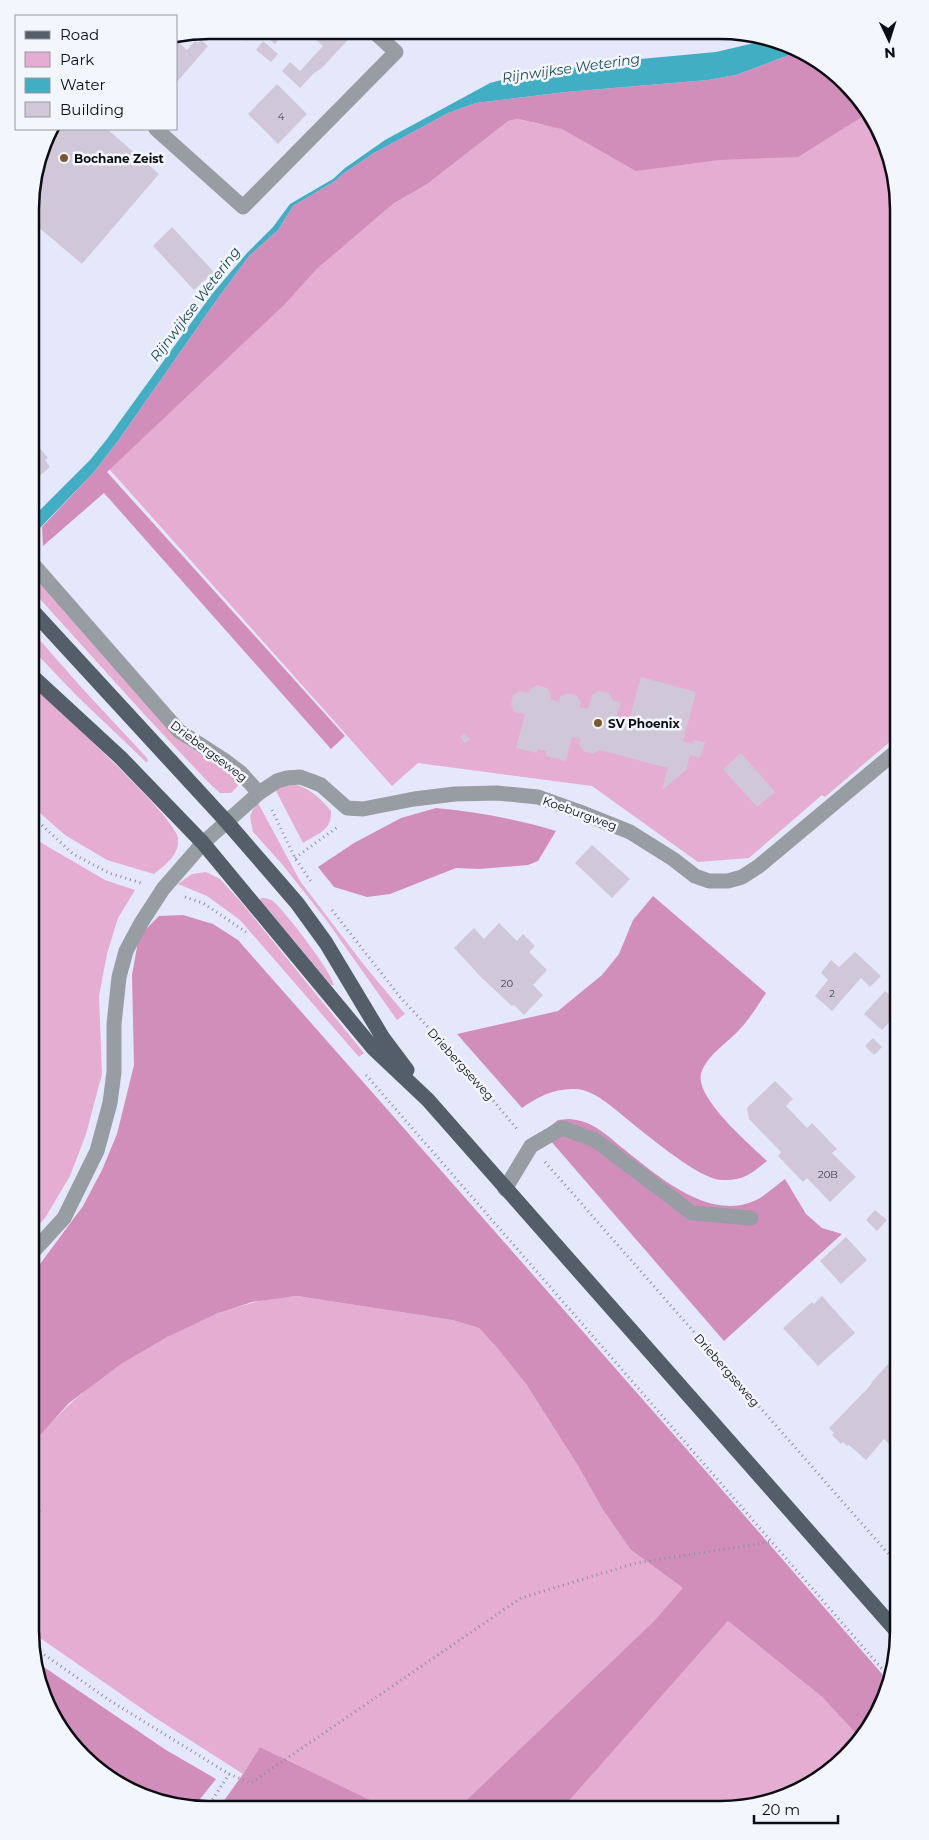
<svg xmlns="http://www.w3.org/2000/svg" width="929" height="1840" viewBox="0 0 929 1840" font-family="Montserrat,sans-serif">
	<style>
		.green { fill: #e5add1 }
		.forest { fill: #d28eba }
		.water { fill: #42aec3 }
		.building { fill: #d0c8d9 }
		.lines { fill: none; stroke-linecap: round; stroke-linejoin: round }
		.path { stroke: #8d909d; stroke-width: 3; stroke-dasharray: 1 4; stroke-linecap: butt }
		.minor { stroke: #969da3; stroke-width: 15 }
		.major { stroke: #535e69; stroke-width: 15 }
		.poi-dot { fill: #785a2e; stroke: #f4f6fd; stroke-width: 2 }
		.labels { text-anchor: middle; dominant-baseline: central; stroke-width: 5; stroke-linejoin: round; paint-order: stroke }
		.number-label { font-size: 10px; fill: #3d3c44 }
		.poi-label { font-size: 12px; font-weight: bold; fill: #0c0d13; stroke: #f4f6fd; text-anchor: start }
		.street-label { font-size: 12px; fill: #0c0d13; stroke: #f4f6fd }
		.water-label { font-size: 14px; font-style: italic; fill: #1c4a54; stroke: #f4f6fd }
		.rim { fill: none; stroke: #0c0d13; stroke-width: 2.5 }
	</style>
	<rect width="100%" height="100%" fill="#e4e8fa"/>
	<path class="green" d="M843 83 890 152 899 209V734L825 797 822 795 749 858 698 862 592 786 418 763 392 786 102 461 295 293 317 269 393 204 407 196 477 134 492 132 508 121 518 119 543 125Z
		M31 571 171 731 185 744 236 777 238 786 231 793H220L209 783 143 713 31 589Z
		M31 630 81 687 147 758 148 762H146L77 696 31 648Z
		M31 684C54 706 175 816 178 838 180 855 165 865 154 874L107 860 65 835 31 805Z
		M293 784C310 788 320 798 331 811 332 831 318 833 303 843L275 789 284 786Z
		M258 803 300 881 364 965 405 1014 397 1020 327 921 282 864 253 832 250 816 255 806Z
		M31 835 33 838 105 880 135 890 118 918 107 954 99 996 102 1074 86 1134 70 1176 45 1218 30 1234Z
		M206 872 220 879 241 902 364 1053 359 1057 240 920 207 896 178 884 192 874Z
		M261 898C266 898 272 899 275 903 287 914 331 971 334 985H331L260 900Z
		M297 1296 452 1320 479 1328 498 1349 526 1384 577 1464 603 1510 630 1549 684 1588 654 1621 457 1809H389L260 1747 243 1774 154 1717 30 1631V1527L41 1512C39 1499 26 1455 31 1445 36 1434 49 1425 57 1417 103 1368 186 1319 252 1303 266 1299 282 1298 297 1296Z
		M728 1621 822 1697 862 1740 820 1780 777 1801 720 1810H561Z"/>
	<path class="forest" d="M795 53 838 74 865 115 798 157 719 160 636 171 562 129 518 119 508 121 427 184 393 204 317 269 285 304 107 472 345 736 331 749 104 493 43 546 42 527 94 472 120 438 218 298 249 256 278 230 293 206 335 181 344 173 374 153 448 113 476 103 566 92 708 80 736 75Z
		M436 808C477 812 517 819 556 831L538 861 528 865 479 869 456 868 390 894 367 897 334 887 318 867 354 843 401 818Z
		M653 896 766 993C758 1005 750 1018 741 1028 729 1042 706 1055 701 1074 695 1098 750 1145 767 1161 759 1167 751 1175 741 1178 733 1180 723 1181 715 1179 691 1172 647 1135 627 1119 612 1107 595 1090 575 1089 555 1088 537 1097 522 1108L457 1034 558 1011 602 975 619 954 633 920Z
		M183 915 213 924 238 940 704 1469 889 1682 885 1699 862 1740 822 1697 728 1621 561 1810 457 1809 654 1621 683 1588 630 1549 603 1510 577 1464 526 1384 498 1349 479 1328 452 1320 297 1296 252 1302 216 1314 167 1337 121 1364 69 1403 30 1446V1273L40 1264 83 1206 102 1170 117 1134 134 1065 132 975 139 936 159 916Z
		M569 1119C594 1121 606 1135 625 1150 659 1177 713 1225 760 1198 769 1192 777 1185 785 1179L806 1214 822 1228 842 1234 724 1341 543 1132 558 1120Z
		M30 1459 41 1512 30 1527Z
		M35 1661 166 1750 216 1779 193 1808H185L140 1796 91 1766 39 1688Z
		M260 1747 389 1809H218L243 1774Z"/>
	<path class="water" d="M767 40 795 53 736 75 708 80 566 92 476 103 448 113 374 153 344 173 335 181 293 206 278 230 249 256 218 298 120 438 94 472 39 529H34L31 527V519L90 460 107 439 212 294 247 253 273 227 290 204 333 179 345 168 385 140 490 83 509 78 608 62 716 52Z"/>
	<path class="building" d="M209 30H221L212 40 202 31Z
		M243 30H247L252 34 246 41 239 35Z
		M265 30H286L275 44 269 39 273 34 270 32 269 34Z
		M319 31H356L322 68 314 73 300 88 282 71 290 62 300 71 323 46 313 37Z
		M176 40 187 50 195 41 198 43 201 40 208 46 176 83Z
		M263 41 278 54 271 62 256 50Z
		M277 84 307 114 278 144 248 114Z
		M49 129H107L159 174 82 264 31 221V186Z
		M172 227 214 272 194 290 153 246Z
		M31 429 40 440 36 443 48 458 45 460 50 467 31 483Z
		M641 677 696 692 683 741 693 744 694 740 705 742 700 758 690 755 686 770 662 790 668 768 600 750 593 754 583 751 579 744 581 739 572 737 566 761 546 756V751L538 749 537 753 516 748 525 714 515 712 511 705 513 695 520 691 529 693 531 689 537 685 547 688 551 695 550 699 559 702 560 697 567 693 577 696 581 702 579 707 588 709 592 695 599 691 609 693 613 701 621 702 615 721 628 724Z
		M464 733 470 739 465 743 460 737Z
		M741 753 775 792 757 807 723 769Z
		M592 845 630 879 612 898 575 863Z
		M499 923 517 941 523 934 535 946 529 952 547 970 533 985 543 995 524 1015 514 1005 512 1006 482 978 454 948 474 928 484 939Z
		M855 952 881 976 870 987 861 978 832 1011 815 996 828 980 821 973 831 960 839 967Z
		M885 991 899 1003V1012L882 1030 864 1014Z
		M873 1038 882 1047 874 1055 865 1046Z
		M775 1081 793 1099 786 1106 807 1128 812 1123 837 1149 832 1153 856 1177 830 1202 807 1178 803 1182 778 1156 781 1152 749 1119 747 1108Z
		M875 1210 887 1220 877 1231 866 1220Z
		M846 1237 867 1260 841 1284 820 1261Z
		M822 1296 855 1333 818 1366 783 1328 812 1302 814 1304Z
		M889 1363 899 1372V1435L890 1445 884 1439 866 1460 849 1445 847 1446 843 1442 841 1444 832 1435 834 1433 829 1428 868 1388 872 1383H871Z"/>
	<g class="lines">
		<path class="path" d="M272 810 295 858 312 883
			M31 815 73 854 109 873 141 883
			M295 858 336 828 338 826
			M185 897 203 903 246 932
			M332 910 400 997 465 1067 517 1129
			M366 1075 890 1678
			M545 1162 899 1566
			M32 1646 109 1700 229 1774 251 1783 521 1598 636 1563 770 1542
			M207 1808 229 1774"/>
		<path class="minor" d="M156 129 243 207 396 52 373 31
			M31 562 179 731 224 760 241 773 259 793
			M505 1189 531 1146 562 1128 595 1140 692 1213 751 1218
			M30 1255 64 1218 97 1151 110 1103 114 1072V1024L119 977 126 951 141 923 163 889 203 843 259 793 277 781 287 778 300 777 311 781 321 785 347 808 363 809 414 799 455 794 497 793 538 797 580 812 630 832 673 859 695 876 709 881H728L742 877 759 866 899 749"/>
		<path class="major" d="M31 609 226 821 297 903 326 943 383 1038 407 1070
			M31 675 121 758 203 843 373 1048 428 1100 899 1634"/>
	</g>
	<g class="poi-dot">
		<circle cx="64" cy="158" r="5"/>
		<circle cx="598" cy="723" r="5"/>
	</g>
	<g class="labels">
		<g class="number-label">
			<text x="281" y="116">4</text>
			<text x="507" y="983">20</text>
			<text x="832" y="993">2</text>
			<text x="828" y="1174">20B</text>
		</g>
		<g class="poi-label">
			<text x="74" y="158">Bochane Zeist</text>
			<text x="608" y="723">SV Phoenix</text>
		</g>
		<g class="street-label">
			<text transform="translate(209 751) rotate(37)">Driebergseweg</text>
			<text transform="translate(580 813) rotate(20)">Koeburgweg</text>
			<text transform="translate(461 1064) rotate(48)">Driebergseweg</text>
			<text transform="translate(727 1370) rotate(49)">Driebergseweg</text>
		</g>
		<g class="water-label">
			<text transform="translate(571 68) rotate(-8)">Rijnwijkse Wetering</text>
			<text transform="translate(195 304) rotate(-53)">Rijnwijkse Wetering</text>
		</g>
	</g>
	<path d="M0 0H929V1840H0ZM209 39H720A170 170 0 0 1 890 209V1631A170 170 0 0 1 720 1801H209A170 170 0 0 1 39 1631V209A170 170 0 0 1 209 39Z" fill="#f4f6fd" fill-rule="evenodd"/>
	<path class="rim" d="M209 39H720A170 170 0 0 1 890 209V1631A170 170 0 0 1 720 1801H209A170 170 0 0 1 39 1631V209A170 170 0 0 1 209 39Z"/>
	<rect x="15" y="15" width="162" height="115" fill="#f4f6fd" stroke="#97999f"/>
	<rect x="25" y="31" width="25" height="8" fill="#535e69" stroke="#97999f"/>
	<text x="60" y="40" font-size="15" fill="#0c0d13">Road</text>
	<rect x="25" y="52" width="25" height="15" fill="#e5add1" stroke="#97999f"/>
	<text x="60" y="65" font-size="15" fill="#0c0d13">Park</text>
	<rect x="25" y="78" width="25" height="15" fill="#42aec3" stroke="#97999f"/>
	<text x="60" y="90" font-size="15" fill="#0c0d13">Water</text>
	<rect x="25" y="102" width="25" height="15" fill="#d0c8d9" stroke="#97999f"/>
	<text x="60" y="115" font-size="15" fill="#0c0d13">Building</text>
	<g transform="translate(889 40) rotate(176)" stroke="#f4f6fd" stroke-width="4" paint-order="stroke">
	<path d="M0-4L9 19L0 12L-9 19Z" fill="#0c0d13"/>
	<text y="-8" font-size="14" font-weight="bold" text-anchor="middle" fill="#0c0d13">N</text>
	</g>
	<path d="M754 1815v8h84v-8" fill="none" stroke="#0c0d13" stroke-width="2.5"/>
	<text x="762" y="1815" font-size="15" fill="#0c0d13" stroke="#f4f6fd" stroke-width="4" paint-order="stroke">20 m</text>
</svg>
